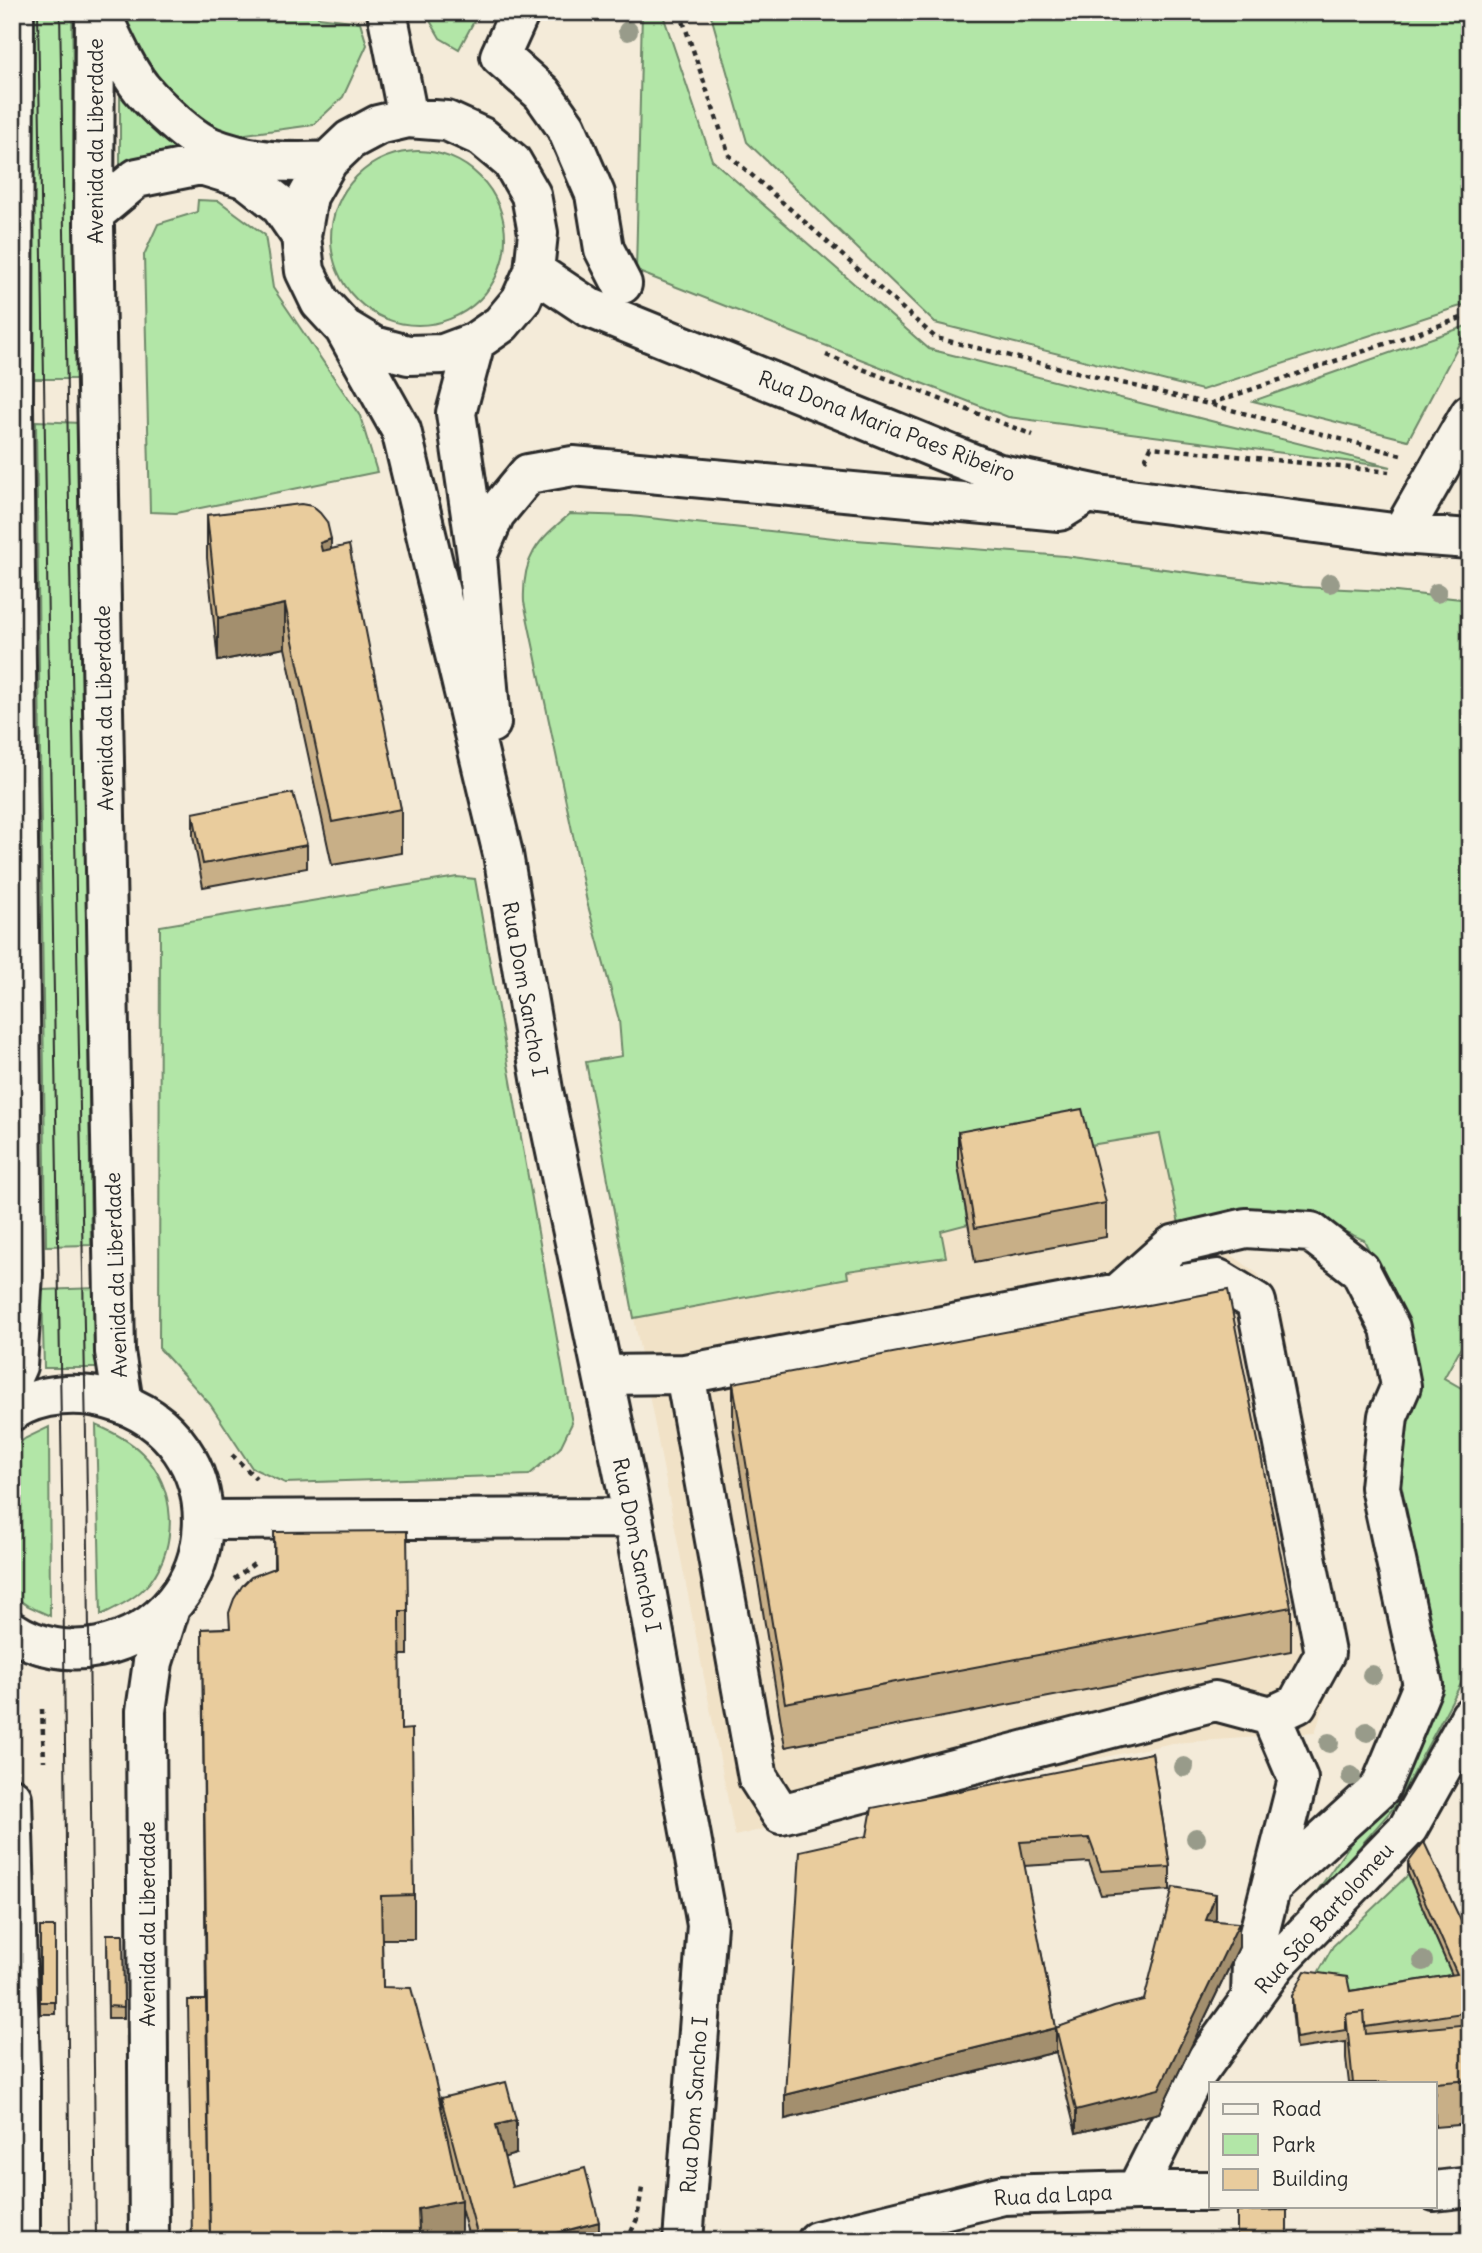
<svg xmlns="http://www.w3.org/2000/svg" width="1482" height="2253" viewBox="0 0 1482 2253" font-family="Delius,sans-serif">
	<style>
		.built { fill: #f1e2c7 }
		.green { fill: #b2e6a7; stroke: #6e8869; stroke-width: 2 }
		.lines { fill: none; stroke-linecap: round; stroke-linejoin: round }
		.minor-casing { stroke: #2b2b2b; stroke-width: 44 }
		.path { stroke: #2b2b2b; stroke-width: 4.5; stroke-dasharray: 5 5; stroke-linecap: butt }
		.minor { stroke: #f7f3e8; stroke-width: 38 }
		.tram { stroke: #2b2b2b; stroke-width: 2 }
		.tree { fill: #989b8a }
		.wall { fill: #c8af87; stroke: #2b2b2b; stroke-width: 2 }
		.shaded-wall { fill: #a38f6e; stroke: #2b2b2b; stroke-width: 2 }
		.building { fill: #e9cc9d; stroke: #2b2b2b; stroke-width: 2 }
		.labels { text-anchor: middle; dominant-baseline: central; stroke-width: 5; stroke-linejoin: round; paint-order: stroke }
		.street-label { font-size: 21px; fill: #2b2b2b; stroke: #f7f3e8 }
	</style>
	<rect width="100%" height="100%" fill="#f4ebd9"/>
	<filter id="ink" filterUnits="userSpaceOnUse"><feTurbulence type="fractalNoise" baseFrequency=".0143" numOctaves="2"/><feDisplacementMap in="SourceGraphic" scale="14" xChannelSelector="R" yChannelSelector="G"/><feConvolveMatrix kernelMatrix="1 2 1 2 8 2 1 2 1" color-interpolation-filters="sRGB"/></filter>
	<g filter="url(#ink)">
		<path class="built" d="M1160 1134 1179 1224 1207 1237 1258 1274 1280 1305 1344 1644 1315 1733 1173 1743 808 1818 735 1836 634 1318 848 1278 847 1271 946 1257 940 1231 964 1227 958 1166Z"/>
		<path class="green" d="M30 12H72L78 379H34Z
			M120 12H317L318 17 360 22 367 45 343 97 313 125 231 136 193 113 152 71 122 21Z
			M425 12H479L459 49 440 38Z
			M642 12H662L712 160 929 349 1391 467 1008 417 636 271Z
			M710 12H1470V303L1202 390 935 323 747 142Z
			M120 68 196 150 120 182Z
			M331 238a87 87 0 1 1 174 0a87 87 0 1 1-174 0Z
			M198 200 219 201 265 235 273 288 360 416 377 472 176 513 150 512 144 255 158 224 197 212Z
			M1469 325 1408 440 1253 401Z
			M36 421 80 423 91 1245 46 1246Z
			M570 514 631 516 843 539 1065 556 1302 587 1387 591 1470 600V1331L1444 1378 1470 1393V1667L1396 1805 1298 1918 1380 1802 1435 1673 1396 1494 1390 1293 1364 1240 1303 1213 1179 1224 1160 1134 958 1166 968 1224 941 1231 946 1257 847 1271 848 1278 634 1318 586 1062 622 1056 619 1020 587 902 524 602C522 557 537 541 570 514Z
			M457 877 475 879 572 1423 560 1448 529 1475 285 1483 252 1468 210 1404 159 1348 160 926Z
			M97 1288V1368H44L42 1290Z
			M96 1425C113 1432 129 1440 142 1453 176 1486 179 1545 150 1582 137 1598 119 1606 101 1615Z
			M49 1427 50 1616 28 1606 12 1595V1448L26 1438Z
			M1408 1875 1457 1986 1350 2003 1312 1984 1333 1946Z"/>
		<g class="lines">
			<defs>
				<path id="minor" d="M95 12 94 227 115 1352 123 1403
					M100 12C112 37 124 66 141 88 156 106 189 138 211 147 248 162 288 164 328 161
					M387 12 408 118
					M520 12 500 56 542 93 566 127 595 194 604 249 622 284
					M94 214 137 178 201 165 247 179 279 204 301 236
					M534 271 588 307 996 473 1099 495 1401 534 1470 539
					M344 328 374 346 408 355 443 354 475 342 501 324 521 300 534 271 538 233 531 195 512 162 482 137 447 121 408 118 378 125 350 140 328 161 308 196 301 236 305 271 320 302 344 328 401 430 503 854 543 1090 633 1518 707 1925 683 2241
					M475 342 456 413 477 556 491 723
					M1401 534 1470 414
					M477 556 495 514 528 474 573 466 1059 511 1080 498
					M1119 1293 1173 1245 1246 1228 1311 1232 1360 1270 1390 1328 1401 1386 1388 1416 1380 1487 1423 1685 1380 1788 1271 1887
					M685 1374 1119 1293 1218 1279 1256 1302 1325 1653 1297 1704 1271 1716
					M603 1375 685 1374 758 1778 781 1814 1215 1701 1271 1716 1298 1779 1252 1961 1251 1998
					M12 1377 17 1366 23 1274 13 405 14 12
					M12 1411C40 1393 79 1391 110 1400 239 1436 232 1618 99 1647 70 1653 37 1648 12 1631
					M204 1520 633 1518
					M12 1798 20 2068V2241
					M1136 2191 1192 2080 1276 1964 1408 1828 1470 1717
					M1435 2191 1470 2187
					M149 2241 146 1711 153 1662 169 1611
					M817 2241 1003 2195 1136 2191H1211"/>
			</defs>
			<use href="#minor" class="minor-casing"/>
			<path class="path" d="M680 12 729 155 936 338 1209 404
				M826 355 1033 435
				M1464 374 1470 364
				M1401 455 1209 404 1470 315
				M1145 460 1151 447 1389 472
				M232 1455 256 1478
				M234 1579 258 1561
				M42 1709 44 1761
				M627 2241 637 2219 642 2188"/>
			<use href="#minor" class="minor"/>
			<path class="tram" d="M38 12 63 1547 70 2241
				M60 12 88 1547 96 2241"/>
		</g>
		<g class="tree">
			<circle cx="628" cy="31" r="10"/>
			<circle cx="1330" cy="583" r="10"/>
			<circle cx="1437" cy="593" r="10"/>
			<circle cx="1372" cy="1675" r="10"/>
			<circle cx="1367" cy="1732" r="10"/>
			<circle cx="1329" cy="1743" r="10"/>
			<circle cx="1184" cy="1767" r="10"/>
			<circle cx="1351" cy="1776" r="10"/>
			<circle cx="1196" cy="1838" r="10"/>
			<circle cx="1423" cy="1961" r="10"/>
		</g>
		<path class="wall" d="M207 515 331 549 401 809V853L332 865 285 648 218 661 207 558Z
			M193 813 307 845V868L203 887 193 836Z
			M958 1132 1106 1203V1237L975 1262 958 1166Z
			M733 1383 1291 1607V1651L785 1747 733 1427Z
			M274 1532 408 1611V1655H400L401 1730 414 1895V1939H382L383 1987 441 2106V2098L516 2154 504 2157 512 2187 599 2241H470L461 2208V2241H191L206 2000 202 1629 229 1628 274 1568Z
			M1152 1753 1170 1867V1890L1101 1895 1089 1862 1024 1866 1056 2028 1144 2000 1216 1918 1214 1921 1239 1947 1159 2113 1076 2133 1056 2052 785 2119 867 1836Z
			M1470 1832V1897L1467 1895V1836Z
			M1408 1863 1470 1940V2124L1435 2127V2083H1349L1346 2058V2042L1296 2049 1292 2008V1996L1350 1991 1452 1975 1408 1874Z
			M40 1927H55V2014H40Z
			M107 1934H123L124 2018H108Z"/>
		<path class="shaded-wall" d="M331 539V583L320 586V543Z
			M285 604V648L218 661V618Z
			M1216 1894V1918L1206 1943V1920Z
			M1239 1923V1947L1159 2113 1076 2133V2110Z
			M1056 2028V2052L785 2119V2095Z
			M516 2120V2154L496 2160V2125Z
			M461 2200V2241H419L418 2209Z
			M599 2222V2241H526Z"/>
		<path class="building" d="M301 504 312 506 320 513 327 522 331 539 320 543 322 551 349 545 401 809 332 822 285 604 218 618 207 515Z
			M293 793 307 845 203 864 193 813Z
			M1082 1109 1106 1203 975 1228 958 1132Z
			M1228 1290 1291 1607 785 1703 733 1383Z
			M407 1531 408 1611H400L401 1730 412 1729 414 1895 381 1896 383 1987 411 1988 431 2061 461 2200 418 2209 419 2233 210 2235 202 1629 230 1628 229 1613 234 1599 242 1586 251 1577 275 1568 274 1532Z
			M1152 1753 1170 1867 1101 1871 1089 1838 1020 1842 1056 2028 1114 2007 1144 2000 1173 1887 1216 1894 1206 1920 1239 1923 1159 2089 1076 2110 1056 2028 785 2095 800 1851 867 1836 872 1808Z
			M1424 1842 1470 1940V2012L1365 2027 1364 2012 1346 2014V2030L1296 2038 1292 1996 1305 1971 1347 1977 1350 1991 1457 1974 1408 1863Z
			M40 1927H55V2002H40Z
			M107 1934H123L124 2007 108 2006Z
			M188 2000H206L210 2241H192Z
			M1364 2012 1366 2034 1470 2024V2080L1435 2083H1353L1346 2014Z
			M506 2082 516 2120 496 2125 512 2187 585 2168 599 2222 526 2241H479L441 2098Z
			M1287 2210V2241H1237V2211Z"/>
	</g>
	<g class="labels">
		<g class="street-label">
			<text transform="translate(95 141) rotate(-90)">Avenida da Liberdade</text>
			<text transform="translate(887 426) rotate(21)">Rua Dona Maria Paes Ribeiro</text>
			<text transform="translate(104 708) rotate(-91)">Avenida da Liberdade</text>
			<text transform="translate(525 989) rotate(80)">Rua Dom Sancho I</text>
			<text transform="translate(116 1275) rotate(-92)">Avenida da Liberdade</text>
			<text transform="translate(637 1545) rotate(79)">Rua Dom Sancho I</text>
			<text transform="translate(1324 1918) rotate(-48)">Rua São Bartolomeu</text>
			<text transform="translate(147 1924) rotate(-90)">Avenida da Liberdade</text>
			<text transform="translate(694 2105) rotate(-86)">Rua Dom Sancho I</text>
			<text transform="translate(1053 2195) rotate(-3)">Rua da Lapa</text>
		</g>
	</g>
	<rect width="1482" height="2253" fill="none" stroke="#f7f3e8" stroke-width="42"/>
	<rect x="21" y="21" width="1440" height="2211" fill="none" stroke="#2b2b2b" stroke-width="2.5" filter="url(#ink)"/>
	<rect x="1209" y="2082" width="228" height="126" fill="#f7f3e8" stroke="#a5a39c" stroke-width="2"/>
	<rect x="1223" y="2104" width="35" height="10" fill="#f7f3e8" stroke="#a5a39c" stroke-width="2"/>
	<text x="1272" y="2116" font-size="21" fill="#2b2b2b">Road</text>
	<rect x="1223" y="2134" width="35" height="21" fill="#b2e6a7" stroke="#a5a39c" stroke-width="2"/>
	<text x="1272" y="2152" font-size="21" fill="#2b2b2b">Park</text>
	<rect x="1223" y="2169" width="35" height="21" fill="#e9cc9d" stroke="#a5a39c" stroke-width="2"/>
	<text x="1272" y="2186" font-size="21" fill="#2b2b2b">Building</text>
</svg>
